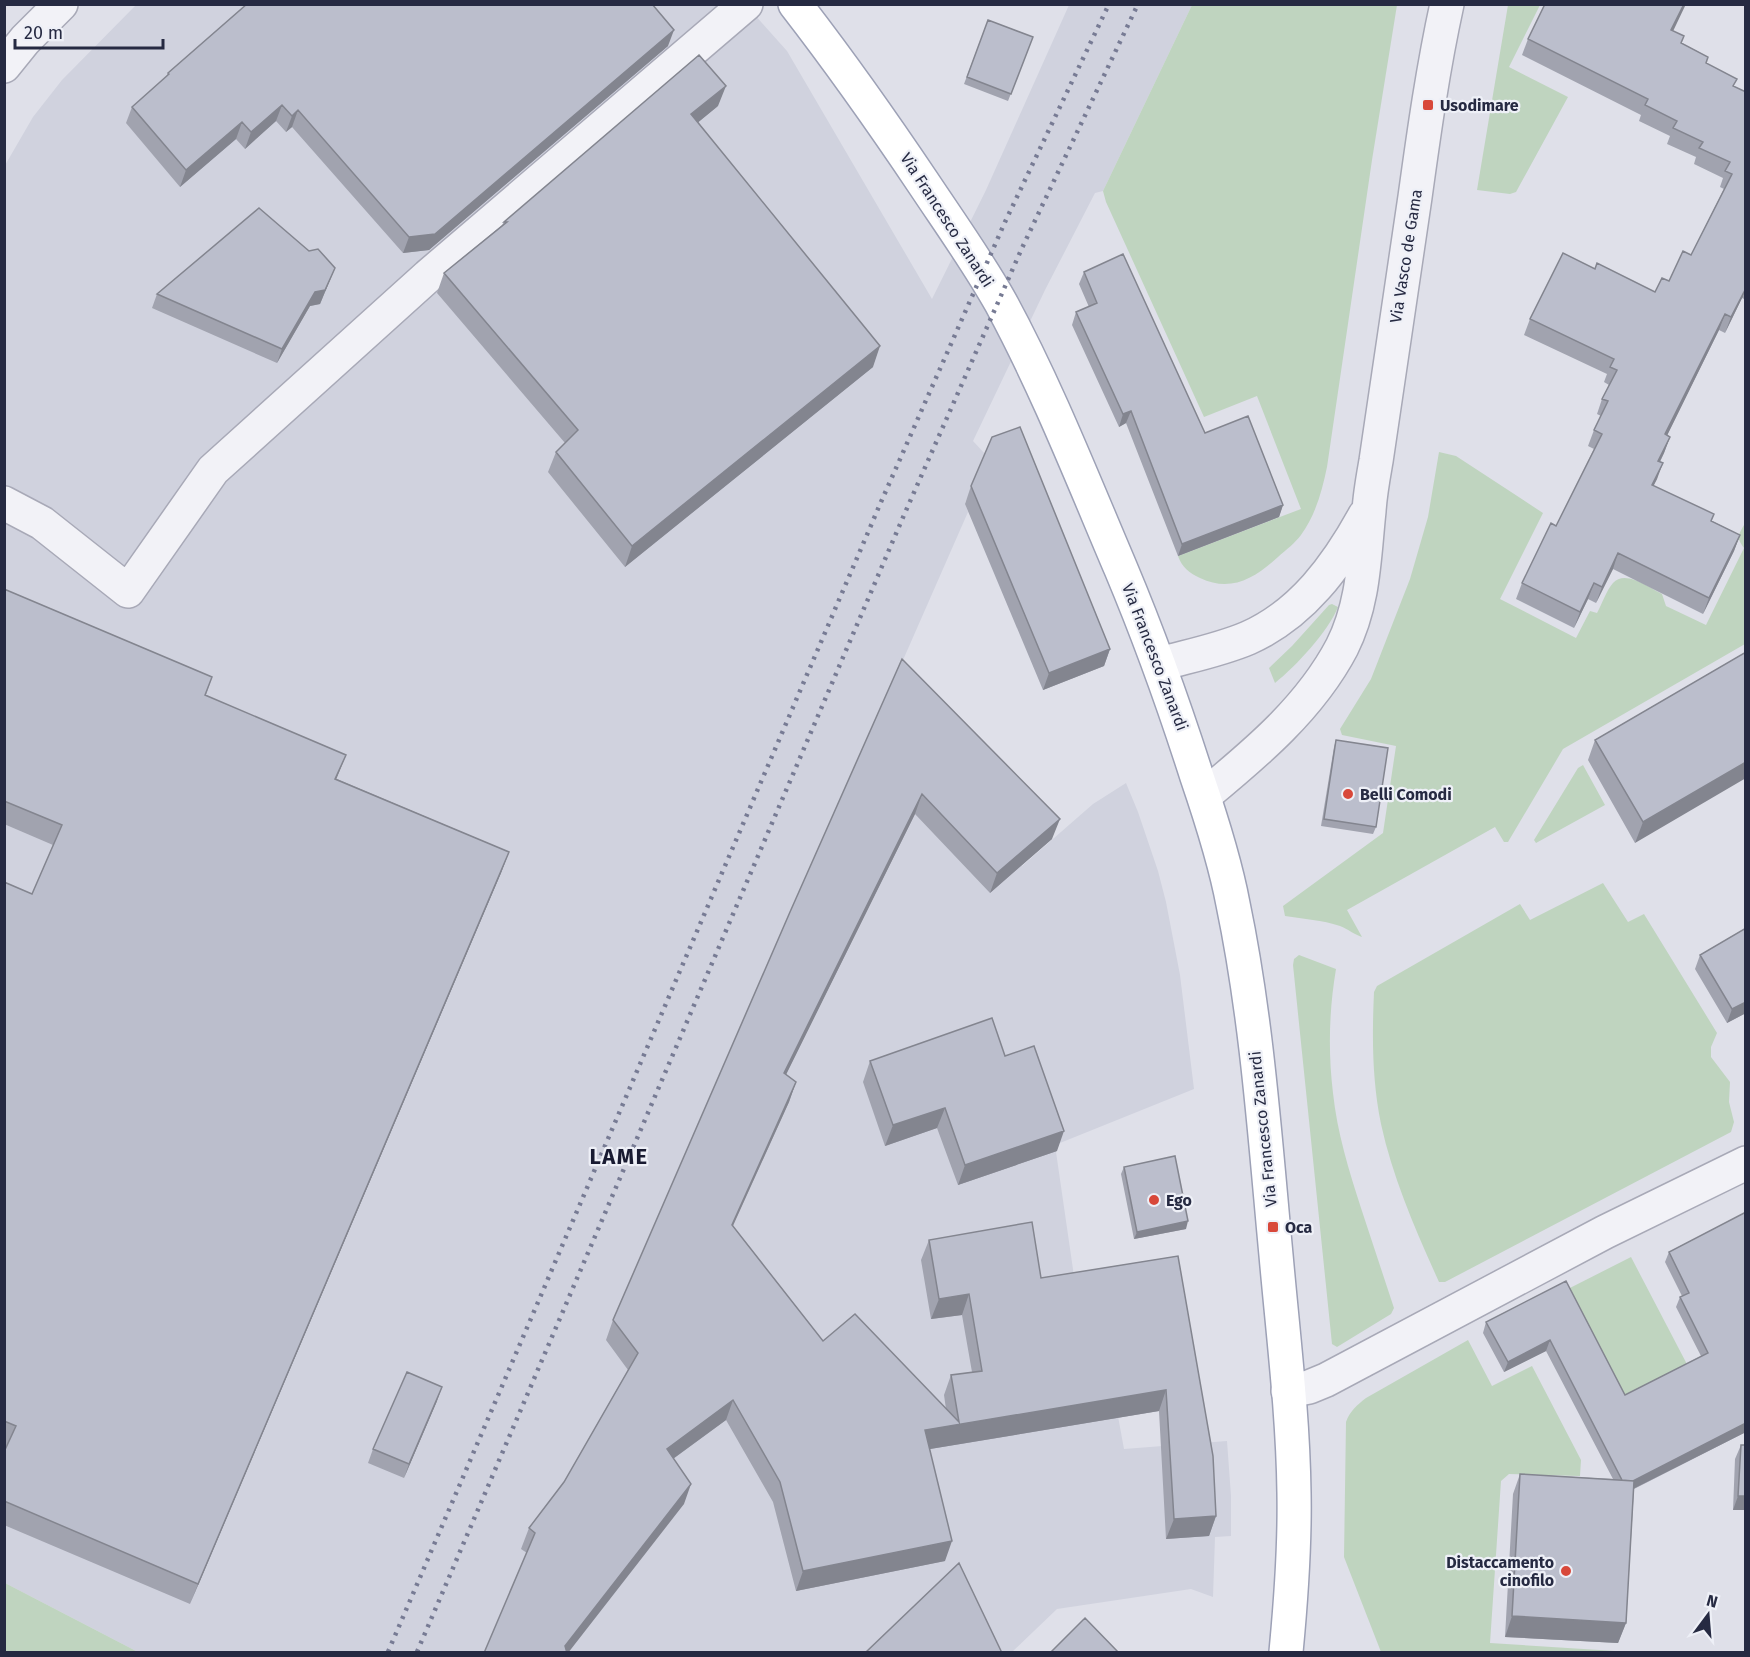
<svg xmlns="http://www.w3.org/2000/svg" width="1750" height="1657" viewBox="0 0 1750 1657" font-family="'Fira Sans',sans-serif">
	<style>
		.built { fill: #d0d2de }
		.green { fill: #bfd4bf }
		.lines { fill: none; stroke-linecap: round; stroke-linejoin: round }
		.minor-casing { stroke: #a8a9b7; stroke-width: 36 }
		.major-casing { stroke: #9da1b6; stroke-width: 36 }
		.minor { stroke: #f2f2f7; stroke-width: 33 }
		.major { stroke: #fff; stroke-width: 33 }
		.rail { stroke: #777b94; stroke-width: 4.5; stroke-dasharray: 3 6; stroke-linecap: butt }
		.wall { fill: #a1a3af }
		.shaded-wall { fill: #83858f }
		.building { fill: #bbbecc; stroke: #83858f; stroke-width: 1.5 }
		.poi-dot { fill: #d8483a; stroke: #eef0f7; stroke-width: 2 }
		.labels { text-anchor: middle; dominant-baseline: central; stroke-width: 4.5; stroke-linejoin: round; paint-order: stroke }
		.poi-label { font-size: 16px; font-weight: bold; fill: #262a42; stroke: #eef0f7; text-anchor: start }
		.street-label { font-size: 16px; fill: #262a42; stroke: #eef0f7 }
		.district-label { font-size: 22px; font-weight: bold; letter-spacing: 1.5px; fill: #191b32; stroke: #eef0f7 }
	</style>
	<rect width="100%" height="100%" fill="#dfe0e9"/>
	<path class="built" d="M136 5H746L787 51 932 299 986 190 1069 5H1192L1103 191 1095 193 1045 290 973 441 986 455 965 503 968 512 878 717 1022 866 1093 804 1126 783 1138 812 1158 871 1166 902 1180 975 1194 1089 1055 1145 1076 1290 1108 1362 1124 1449 1227 1441 1231 1496V1536L1215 1537 1213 1597 1191 1589 1057 1609 1012 1652H138L5 1583 4 167 33 117 62 80Z"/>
	<path class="green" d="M1192 5H1397L1372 160 1327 467C1322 491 1316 514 1301 535 1295 543 1286 550 1278 557 1255 578 1231 593 1200 578 1189 573 1182 567 1178 556L1301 509 1257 396 1204 417 1106 202 1103 191Z
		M1508 5H1540L1509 67 1568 97 1516 192 1510 194 1477 190Z
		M1439 452 1456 456 1543 513 1500 599 1576 638 1590 611 1597 613C1602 604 1606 591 1613 583 1625 569 1650 588 1662 594L1666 606 1706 625 1744 548C1735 536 1739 535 1745 523V644L1563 749 1508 842H1504L1495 827 1347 910 1362 937C1355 935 1348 929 1340 926 1322 920 1304 919 1285 916L1283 906 1383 833 1396 746 1342 735 1340 729 1371 679 1410 579 1428 517Z
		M1332 604 1338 607C1328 632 1296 666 1275 683L1269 668 1292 646 1329 605Z
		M1583 765 1605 805 1536 843 1534 840 1578 768Z
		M1603 883 1628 922 1644 914 1717 1033 1711 1047V1057L1730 1082 1729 1102 1734 1122 1731 1132 1445 1282H1439C1416 1231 1393 1179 1381 1124 1372 1080 1372 1036 1374 992L1377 986 1520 904 1530 920Z
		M1299 955 1336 969C1329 1010 1328 1052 1333 1093 1337 1132 1349 1171 1361 1208 1372 1241 1383 1275 1394 1308L1391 1314 1337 1347 1332 1344 1293 965 1294 959Z
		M1631 1257 1690 1370 1621 1406 1562 1292Z
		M1468 1340 1492 1386 1532 1366 1581 1460 1580 1476 1509 1474 1501 1481 1490 1643 1631 1652H1381L1344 1557 1346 1422C1350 1411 1357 1405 1366 1398Z
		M4 1583H5L138 1652H5Z"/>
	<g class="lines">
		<defs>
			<path id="minor" d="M4 66 25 40 61 4
				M4 503 42 523 128 591 213 470 428 276 746 4
				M1160 664C1189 656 1220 650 1248 638 1302 614 1337 566 1365 515
				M1204 796C1256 753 1310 708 1342 647 1364 603 1364 558 1369 511 1370 494 1373 478 1376 461 1389 373 1402 285 1415 197 1424 132 1433 68 1447 4
				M1288 1391 1309 1387 1326 1380 1605 1232 1746 1163"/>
			<path id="major" d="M795 4C840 62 883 123 924 184 950 223 978 262 1001 303 1047 388 1083 480 1121 569 1150 638 1174 705 1197 777 1211 818 1225 861 1233 904 1257 1019 1265 1138 1276 1255 1283 1334 1293 1414 1294 1493 1295 1546 1291 1600 1286 1652"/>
		</defs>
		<use href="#minor" class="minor-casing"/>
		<use href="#major" class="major-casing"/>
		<use href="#minor" class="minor"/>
		<use href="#major" class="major"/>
		<path class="rail" d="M388 1652 881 502 1005 222 1109 4
			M417 1652 904 515 1022 248 1138 4"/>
	</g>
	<path class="wall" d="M988 20 1033 37 1008 101 964 84Z
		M1673 31 1682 43 1708 57 1706 63 1734 86 1746 92V300L1742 298 1725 333 1719 330 1667 435 1670 437 1664 453 1660 462 1657 479 1653 486 1712 521 1740 535 1734 551 1703 614 1613 569 1596 603 1588 599 1574 628 1516 599 1522 583 1556 526 1594 449 1588 446 1594 430 1601 416 1597 414 1602 399 1609 385 1604 382 1607 374 1524 335 1530 319 1595 269 1655 292 1669 281 1691 255 1724 189 1720 187 1723 178 1694 164 1696 157 1667 144 1670 136 1639 121 1641 115 1522 55 1528 39Z
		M668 46 429 250 403 253 292 127 286 132 276 121 245 149 236 139 180 187 126 123 132 107 166 77 168 73Z
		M718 106 698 122 873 367 625 567 548 472 556 452 565 443 437 293 444 273 502 225 504 222Z
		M309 251 335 268 320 304 310 306 277 363 152 308 157 294Z
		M1084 272 1205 433 1283 505 1279 517 1178 556 1126 423 1119 427 1072 325 1076 312 1089 307 1079 284Z
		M971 486 1110 649 1104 666 1043 690 965 504Z
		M4 589 212 677 206 695 337 779 509 852 501 873 190 1604 4 1525V1452L7 1446 4 1444V882L32 894 53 845 4 824Z
		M1746 652 1635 843 1588 760 1595 740Z
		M902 659 1052 839 990 893 915 814 786 1074 796 1082 789 1102 733 1226 823 1341 946 1409 944 1395 951 1375 972 1372 962 1315 931 1319 921 1260 929 1240 1041 1278 1178 1256 1216 1516 1209 1536 1166 1539 1159 1411 930 1449 945 1561 796 1591 773 1502 726 1420 673 1459 684 1504 527 1553 521 1549 529 1528 564 1482 628 1370 606 1340 613 1320Z
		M1336 740 1376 827 1373 834 1321 826 1334 747Z
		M1746 928V1013L1727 1023 1695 969 1700 955Z
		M1005 1056 1057 1151 958 1185 937 1128 885 1146 863 1082 870 1061Z
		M1124 1167 1186 1229 1134 1239 1121 1174Z
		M1746 1212V1432L1634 1489 1626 1623 1618 1643 1505 1637 1513 1494 1520 1474 1613 1479 1546 1351 1504 1372 1483 1333 1486 1322 1566 1281 1625 1395 1701 1356 1676 1307 1680 1297 1682 1296 1665 1262 1669 1252Z
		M437 1401 404 1478 368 1463 373 1449Z
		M1741 1445 1746 1510H1733L1735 1459Z"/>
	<path class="shaded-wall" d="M1684 4H1686L1666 46 1671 30Z
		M674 30 668 46 429 250 403 253 409 237Z
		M726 86 718 106 684 134 691 114Z
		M282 105 276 121 245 149 251 132Z
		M298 110 292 127 286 132 292 116Z
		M242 122 236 139 180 187 186 170Z
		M335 268 320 304 310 306 277 363 282 349 315 292Z
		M1746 288 1742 298 1725 333 1731 317Z
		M1725 314 1719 330 1660 450 1665 434Z
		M880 346 873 367 625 567 632 546Z
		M1131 411 1126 423 1119 427 1123 414Z
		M1670 437 1664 453 1652 477 1658 461Z
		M1663 463 1657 479 1646 501 1652 485Z
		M1283 505 1279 517 1178 556 1182 544Z
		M1740 535 1734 551 1703 614 1709 598Z
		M1618 553 1613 569 1596 603 1602 587Z
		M1594 583 1588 599 1574 628 1580 612Z
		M1110 649 1104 666 1043 690 1049 673Z
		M346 755 338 775 328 799 335 779Z
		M1746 762V778L1635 843 1643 822Z
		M922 794 915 814 777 1093 784 1073Z
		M1060 819 1052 839 990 893 997 873Z
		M509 852 501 873 190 1604 198 1584Z
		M1746 1002V1013L1727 1023 1732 1009Z
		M796 1082 789 1102 724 1245 732 1225Z
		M945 1108 937 1128 885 1146 893 1125Z
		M1064 1131 1057 1151 958 1185 965 1165Z
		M1188 1221 1186 1229 1134 1239 1137 1232Z
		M969 1294 962 1315 931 1319 939 1299Z
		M1550 1340 1546 1351 1504 1372 1508 1362Z
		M442 1387 437 1401 404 1478 409 1464Z
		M1166 1390 1159 1411 918 1451 925 1430Z
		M733 1400 726 1420 659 1469 667 1449Z
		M1746 1423V1432L1621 1495 1625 1485Z
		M691 1484 684 1504 568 1653H562L565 1646Z
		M1738 1496H1746V1510H1733Z
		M1216 1516 1209 1536 1166 1539 1174 1519Z
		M952 1541 945 1561 796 1591 803 1571Z
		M1512 1616 1626 1623 1618 1643 1505 1637Z"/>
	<path class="building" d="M247 4H652L674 30 435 234 409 237 298 110 292 116 282 105 251 132 242 122 186 170 132 107 169 74 168 73Z
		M1545 4H1684L1671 30 1684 36 1681 43 1708 57 1706 63 1737 79 1733 86 1746 92V288L1731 317 1725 314 1665 434 1670 437 1658 461 1663 463 1652 485 1714 514 1711 521 1740 535 1709 598 1618 553 1602 587 1594 583 1580 612 1522 583 1551 523 1556 526 1602 434 1594 430 1608 401 1602 399 1617 370 1610 367 1614 359 1530 319 1563 253 1595 269 1597 263 1655 292 1662 278 1669 281 1683 251 1691 255 1732 174 1725 171 1730 162 1699 148 1703 142 1673 128 1677 121 1645 105 1648 99 1528 39Z
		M988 20 1033 37 1011 94 967 77Z
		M699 55 726 86 691 114 880 346 632 546 556 452 578 430 444 273 507 222H504Z
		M259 208 309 251 318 249 335 268 325 290 315 292 282 349 157 294Z
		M1123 254 1205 433 1248 416 1283 505 1182 544 1131 411 1123 414 1076 312 1097 303 1084 272Z
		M1020 427 1110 649 1049 673 971 486 992 437Z
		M4 589 212 677 205 695 346 755 335 779 509 852 198 1584 4 1501V1452L16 1426 4 1421V882L32 894 62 825 4 801Z
		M1746 652V762L1643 822 1595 740Z
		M902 659 1060 819 997 873 922 794 784 1073 796 1082 732 1225 823 1341 855 1314 959 1422 951 1375 982 1371 969 1294 939 1299 929 1240 1032 1222 1041 1278 1178 1256 1213 1456 1216 1516 1174 1519 1166 1390 925 1430 952 1541 803 1571 780 1482 733 1400 667 1449 691 1484 565 1646 567 1653H484L535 1533 529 1528 564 1482 638 1353 613 1320 790 912Z
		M1336 740 1388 748 1376 827 1324 819Z
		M1746 928V1002L1732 1009 1700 955Z
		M992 1018 1005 1056 1034 1046 1064 1131 965 1165 945 1108 893 1125 870 1061Z
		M1175 1156 1188 1221 1137 1232 1124 1167Z
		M1746 1212V1423L1633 1481 1622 1480 1550 1340 1508 1362 1486 1322 1566 1281 1625 1395 1708 1353 1680 1297 1689 1293 1669 1252Z
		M407 1372 442 1387 409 1464 373 1449Z
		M1741 1445H1746V1496H1738Z
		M1520 1474 1634 1481 1626 1623 1512 1616Z
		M959 1563 1002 1653H865Z
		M1085 1618 1119 1653H1050Z"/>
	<g class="poi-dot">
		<rect x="1422" y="99" width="12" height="12" rx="3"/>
		<circle cx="1348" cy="794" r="6"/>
		<circle cx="1154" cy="1200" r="6"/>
		<rect x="1267" y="1221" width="12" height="12" rx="3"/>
		<circle cx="1566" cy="1571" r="6"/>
	</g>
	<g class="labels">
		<g class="poi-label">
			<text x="1440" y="105">Usodimare</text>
			<text x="1360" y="794">Belli Comodi</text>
			<text x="1166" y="1200">Ego</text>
			<text x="1285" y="1227">Oca</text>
			<text x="1554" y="1562" text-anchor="end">Distaccamento<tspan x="1554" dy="18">cinofilo</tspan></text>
		</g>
		<g class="street-label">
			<text transform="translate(947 220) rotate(57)">Via Francesco Zanardi</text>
			<text transform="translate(1406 256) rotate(-81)">Via Vasco de Gama</text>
			<text transform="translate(1155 657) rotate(69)">Via Francesco Zanardi</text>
			<text transform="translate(1263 1129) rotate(-96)">Via Francesco Zanardi</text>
		</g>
		<g class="district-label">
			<text x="619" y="1156">LAME</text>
		</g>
	</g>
	<rect width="1750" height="1657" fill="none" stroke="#262a42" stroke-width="12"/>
	<g transform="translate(1708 1615) rotate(16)" stroke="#eef0f7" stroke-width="4.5" paint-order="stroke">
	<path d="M0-4.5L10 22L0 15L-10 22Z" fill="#262a42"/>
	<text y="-9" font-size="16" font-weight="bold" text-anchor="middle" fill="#262a42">N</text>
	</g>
	<path d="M15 39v9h148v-9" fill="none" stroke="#262a42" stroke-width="3"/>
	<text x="24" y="39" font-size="18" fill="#262a42" stroke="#eef0f7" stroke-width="4.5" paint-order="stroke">20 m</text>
</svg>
